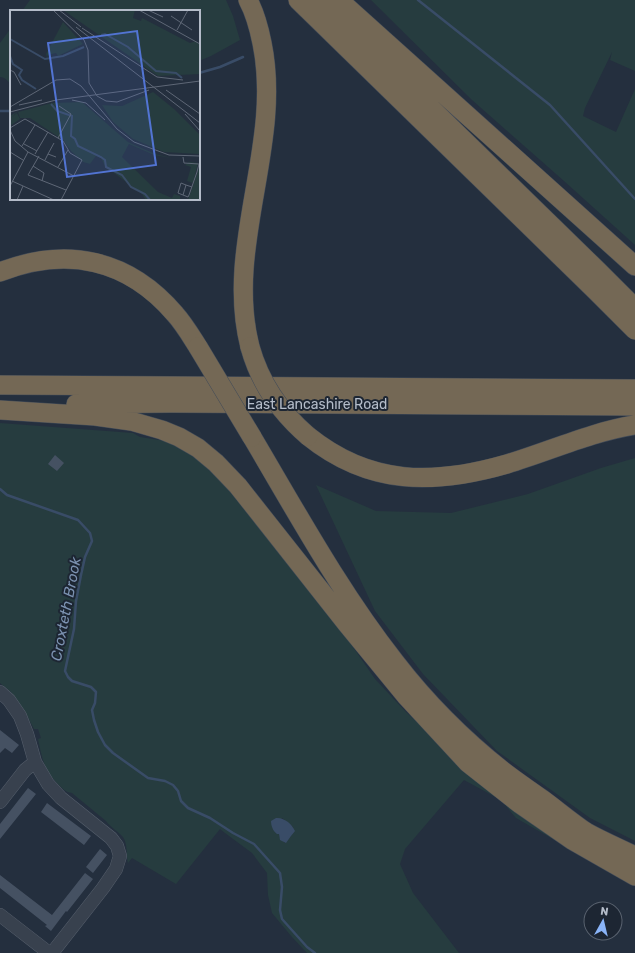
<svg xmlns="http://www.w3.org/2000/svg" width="635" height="953" viewBox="0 0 635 953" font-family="Rubik,sans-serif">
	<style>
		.green { fill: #263c3f; fill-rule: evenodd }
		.water { fill: #394c67 }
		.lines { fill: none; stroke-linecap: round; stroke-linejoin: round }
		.stream { stroke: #394c67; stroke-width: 2.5 }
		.building { fill: #455162 }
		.minor-casing { stroke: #565f6c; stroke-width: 14 }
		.highway-casing { stroke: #434c59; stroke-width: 20 }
		.minor { stroke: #38414e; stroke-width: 13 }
		.highway { stroke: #746855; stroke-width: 19 }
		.highway-bridge-casing { stroke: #434c59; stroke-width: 20; stroke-linecap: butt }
		.highway-bridge { stroke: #746855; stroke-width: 19 }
		.labels { text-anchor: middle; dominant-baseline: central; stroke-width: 4; stroke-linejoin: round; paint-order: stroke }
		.street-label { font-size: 14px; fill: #b4bcc9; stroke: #1d2633 }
		.water-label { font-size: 15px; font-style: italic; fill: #7c92b1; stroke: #1d2633 }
		.inset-river { fill: none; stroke: #394c67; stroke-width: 2 }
		.inset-road { fill: none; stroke: #5e6776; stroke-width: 1 }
		.view { fill: #5274d3; fill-opacity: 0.15; stroke: #5274d3; stroke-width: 2 }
		.inset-edge { fill: none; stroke: #b4bcc9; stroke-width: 2 }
	</style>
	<rect width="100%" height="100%" fill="#242f3e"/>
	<path class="green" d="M30 0H226L233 16 240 40 211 56 199 61V11H22Z
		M371 0H635V71L610 60 612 52 585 108 583 116 616 132 635 89V245L564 181 472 100Z
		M11 28V85C8 81 5 77 0 77V43Z
		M0 423 133 433 140 437 166 441 203 458 318 596 375 679 406 712 459 760 460 769 635 879V886L516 818 501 800 464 780 405 849 400 864 413 893 459 953H307L292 937 272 913 268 895 267 873 252 853 225 833 220 829 176 884 132 858 128 863C126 855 128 845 123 837 118 831 111 828 106 821L72 793C65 792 63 789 59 785 44 771 42 758 38 739L41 738 38 729H34L24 710 22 709 11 692 0 683ZM282 818 293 827 291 836 285 843 280 838 279 834H277Z
		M635 458V841L590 818 497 751 423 674 375 611 316 485 376 511 451 513 528 494 601 468Z"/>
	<path class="water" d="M276 818C284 817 292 824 295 831L291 836 286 843 280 840 279 834H277C273 831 271 826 271 821Z"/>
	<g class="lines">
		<path class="stream" d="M418 0 550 105 635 199
			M199 73 220 67 243 57
			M0 111H11
			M0 489 7 495 78 520 90 533 92 541 85 557 81 575 76 601 74 629 65 671 68 677 72 681 91 687 96 692 95 703 92 710 94 720 98 732 105 745 113 753 148 778 165 781 173 785 178 791 181 801 188 808 210 818 233 833 254 844 280 873 282 887 280 910 282 919 307 947 315 953"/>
	</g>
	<path class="building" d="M55 455 64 463 57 471 48 464Z
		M0 730 19 745 12 753 5 748 0 753Z
		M28 788 36 794 0 839V824Z
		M47 803 91 836 84 845 41 812Z
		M100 849 107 855 93 873 86 867Z
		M85 873 93 879 67 912 66 911 51 931 45 926 47 925 0 888V875L52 915Z"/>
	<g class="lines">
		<defs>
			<path id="minor" d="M0 692 9 700 20 716 27 734 35 762 48 784 61 798 111 838 117 846 120 856 116 869 103 888 52 953
				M0 802 25 770 35 762
				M0 915 49 953"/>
			<path id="highway" d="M248 0C255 13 259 28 262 43 283 145 224 246 250 347
				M298 0 596 291 635 330
				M320 0 597 270 635 308
				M339 0 635 266
				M0 272C67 246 128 259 175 314 184 324 191 336 198 347
				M0 385 635 389
				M76 404 171 403 635 406
				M0 410 95 416 131 421 162 430 179 437 198 448 216 463 238 486 347 624 406 696 468 763 520 804 572 840 635 876
				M308 436C370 486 434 485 507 464 550 451 591 432 635 425
				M252 437C297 513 340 592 395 662 425 701 464 740 503 771 516 781 529 790 542 799 557 810 571 822 586 832 602 841 619 848 635 856"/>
		</defs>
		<use href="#minor" class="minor-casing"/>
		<use href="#highway" class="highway-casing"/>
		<use href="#minor" class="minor"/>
		<use href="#highway" class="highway"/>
		<defs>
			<path id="highway-bridge" d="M198 347 252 437
				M250 347C260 383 280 412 308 436"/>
		</defs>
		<use href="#highway-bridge" class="highway-bridge-casing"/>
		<use href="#highway-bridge" class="highway-bridge"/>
	</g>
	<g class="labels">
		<g class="street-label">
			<text x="317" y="404">East Lancashire Road</text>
		</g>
		<g class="water-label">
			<text transform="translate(66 609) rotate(-79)">Croxteth Brook</text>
		</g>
	</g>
	<g transform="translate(10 10)">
		<rect width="190" height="190" fill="#242f3e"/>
		<path d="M53 0H125L123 8 131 11 132 8 180 33 186 31 190 35V64L148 66ZM53 12 73 34 48 46 46 43 38 45 37 48 36 44ZM143 82 164 99 190 125 189 144 154 142 123 129 103 112 92 95 112 96ZM72 92 118 132 145 144 162 148 144 145 119 134 112 147 148 182 162 188 164 184 170 186V190H136L132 184 95 156 91 148 86 146 80 154 73 152 61 141 53 130 20 108H10L8 102 42 93ZM8 101 1 108 7 103 10 109 0 116V106ZM179 152 188 153 183 173 177 171 181 157 175 155ZM190 155V190H178Z" fill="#263c3f"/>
		<path class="inset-river" d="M91 25 95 24 118 37 146 61 166 63 172 68M0 29 35 49 53 46 74 37M0 46 3 54 12 60 9 65 12 70 26 79M41 94 47 101 62 106 61 126 65 129 68 136 91 147 95 150 96 157 112 165 121 177 135 184 140 190"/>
		<path class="inset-road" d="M43 0 74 30 78 40 79 73 87 86 96 91 107 92 139 80M49 0 71 17M129 0 190 34M138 0 153 7M161 6 182 20M66 17 190 113M72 18 147 67 173 70M167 20 178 0M0 60 4 62 11 75M156 80 190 104M62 90 76 93 95 110M9 95 32 90M0 97 46 70 60 69 71 76 107 119 124 132 159 145 190 146M0 102 46 90 190 71M175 104 190 121M0 118 15 109 53 131 60 143 72 150 51 190M0 120 5 131 18 142 64 166M48 128 61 104 49 96M14 134 27 141M12 136 25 115M0 142 13 150M25 144 38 122M38 144 44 133M29 146 18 165 56 180M173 147 174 153 189 154 187 162 179 185 178 187 173 185 176 175 182 177M35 150 38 144 46 147M23 156 34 163 32 171M48 157 58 140M2 171 44 190M0 176 18 142M173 185 168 183 171 173 176 175M7 190 13 176"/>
		<path class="view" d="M127 21 146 155 57 167 38 33Z"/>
		<rect width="190" height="190" class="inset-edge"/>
	</g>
	<g transform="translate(603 921) rotate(8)"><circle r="19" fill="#1d2633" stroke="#59626f"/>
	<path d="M0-3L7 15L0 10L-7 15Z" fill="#8ab4f8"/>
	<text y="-6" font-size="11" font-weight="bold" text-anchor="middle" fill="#b4bcc9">N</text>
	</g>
</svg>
